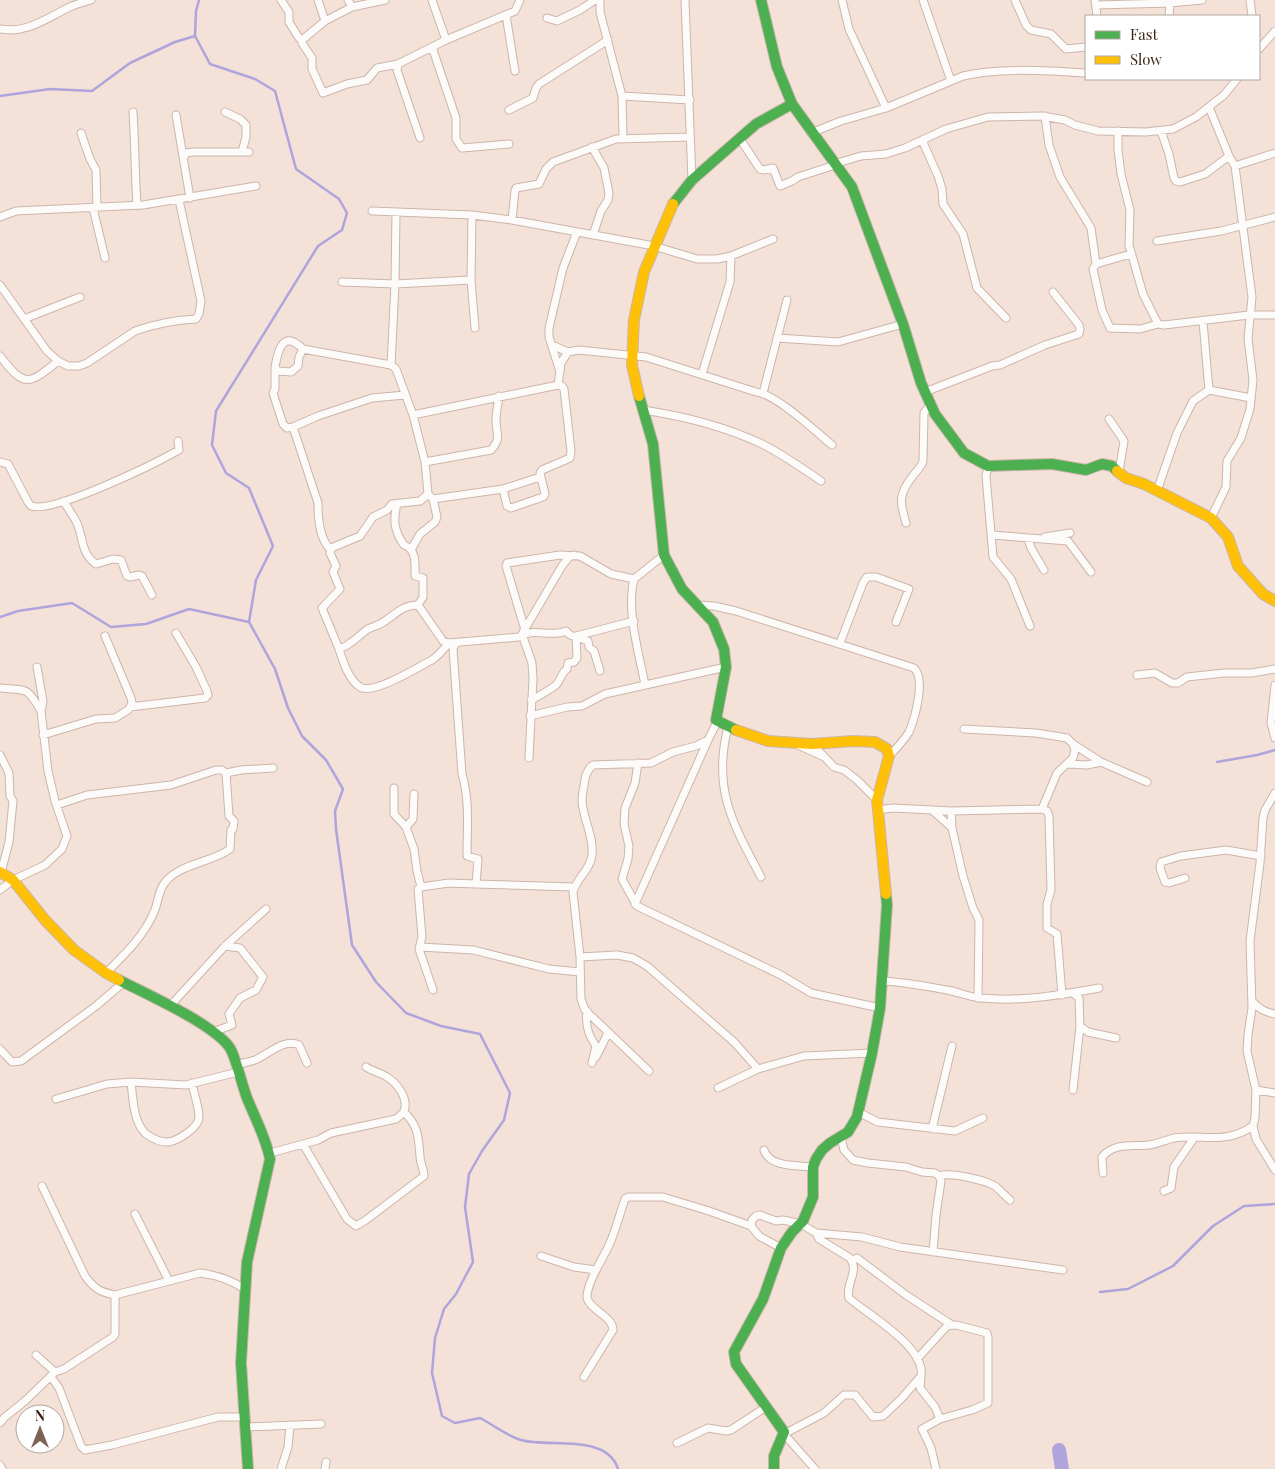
<svg xmlns="http://www.w3.org/2000/svg" width="1275" height="1469" viewBox="0 0 1275 1469" font-family="'Playfair Display',serif">
	<style>
		.lines { fill: none; stroke-linecap: round; stroke-linejoin: round }
		.stream { stroke: #afa4db; stroke-width: 2.5 }
		.river { stroke: #afa4db; stroke-width: 14 }
		.street-casing { stroke: #ccb5aa; stroke-width: 9 }
		.fast-casing { stroke: #ccb5aa; stroke-width: 12 }
		.slow-casing { stroke: #ccb5aa; stroke-width: 12 }
		.street { stroke: #fdfbf9; stroke-width: 7 }
		.fast { stroke: #4caf50; stroke-width: 10 }
		.slow { stroke: #ffc107; stroke-width: 10 }
	</style>
	<rect width="100%" height="100%" fill="#f4e2d9"/>
	<g class="lines">
		<path class="stream" d="M199 0 196 11 195 36 210 64 255 79 275 91 296 169 339 199 347 213 342 230 318 246 216 411 212 445 226 473 249 488 273 546 256 580 249 622 275 669 288 708 302 736 326 760 343 789 335 811 336 829 352 945 376 982 406 1013 441 1026 480 1034 510 1093 504 1120 482 1151 469 1174 465 1207 473 1262 456 1294 444 1309 435 1338 432 1373 442 1416 455 1423 480 1418C492 1424 509 1437 521 1440 549 1448 607 1433 618 1469
			M0 96 50 89 92 91 130 63 175 42 195 36
			M0 617 18 611 72 603 111 627 146 624 189 609 249 622
			M1217 762 1257 755 1275 750
			M1100 1292 1128 1289 1173 1266 1213 1226 1244 1206 1275 1204"/>
		<path class="river" d="M1059 1450 1062 1469"/>
		<defs>
			<path id="street" d="M281 0 289 12V22L299 38 302 40
				M318 0 325 21
				M348 0 352 7
				M385 0 352 7 325 21 302 40V43L312 58V69L323 93 347 84 367 80 377 68 398 64
				M432 0 446 40
				M685 0 692 180
				M842 0 849 29 886 108
				M923 0 951 81
				M1015 0 1026 25 1031 30 1051 34 1066 49 1086 47
				M1095 0 1097 16
				M1250 0 1252 16
				M600 1V12L622 96 623 139
				M1096 5 1170 3 1202 0
				M506 15 515 71
				M1169 16 1170 3
				M547 18 557 21 580 10 595 0
				M0 29C28 34 48 17 72 6 78 4 84 2 91 0
				M432 47 456 118V139L462 148 509 144
				M1259 49 1275 31
				M622 96 690 100
				M1209 107 1229 156 1235 166 1252 297 1248 339 1253 380 1250 409 1241 438 1227 461 1226 487 1211 518
				M509 110 533 98 536 88 539 84 608 40
				M133 112C135 143 135 174 137 205
				M225 112 240 119 246 125V137L242 152
				M176 115 190 198
				M1045 116 1049 145 1060 177 1091 228 1096 264 1093 269 1102 310 1110 328 1140 329 1158 324 1164 325 1249 315H1275
				M1118 131V150L1121 174 1130 210 1129 245 1143 294 1158 324
				M1161 131 1169 154 1174 178 1176 181 1180 182 1205 174 1229 156
				M81 133 90 159 96 170 97 208
				M811 133 841 121 886 108 963 76C1001 67 1047 71 1086 73
				M420 138 397 70 398 64 446 40 515 11 520 0
				M740 139 760 169 764 170 773 168 780 186 792 181 798 177 835 165
				M922 140 938 176 942 189 943 204 963 234 977 288 1006 318
				M592 147 604 168 609 193 608 200 601 211 593 235
				M184 157 186 153 193 152H249
				M834 164 861 156 886 154 905 148 946 129 988 117 1042 116 1065 120 1075 125 1098 131 1146 132 1173 129 1196 117 1224 95 1237 79
				M1235 166 1275 153
				M93 208 105 258
				M372 211 472 215 512 220 654 246 697 259H717L731 256 773 239
				M472 215 471 280 475 328
				M0 217 16 211 143 205 256 186
				M512 220 515 191 516 188 539 184 546 169 553 162 616 139 690 137
				M1157 241 1221 231 1275 217
				M1096 264 1131 254
				M342 282 395 284 471 280
				M0 285 47 351 58 361 68 366H79L87 363 135 331C155 324 175 320 196 319L199 314 201 301 179 200
				M24 319 80 297
				M777 338 838 342 903 324
				M552 345 568 352 579 350 646 357 756 392C776 394 815 431 832 445
				M303 349 299 357 298 366 291 372 278 371 275 367C278 350 283 329 303 349L391 365 396 369 413 415 425 462 428 494 433 499 437 517 435 522 420 534 411 550
				M0 356C24 387 28 386 58 361
				M391 365 395 284 396 212
				M275 367V389L273 393 283 424 287 428 293 427 318 416 372 398 405 395
				M560 372 549 337V328L563 268 577 232
				M702 374 730 282 731 256
				M558 385 561 363 568 352
				M1209 390 1251 398
				M925 392 992 366 1000 365 1045 345 1079 334 1080 329 1079 325 1053 292
				M763 393 787 300
				M643 410C683 416 726 427 762 444 782 454 802 468 821 481
				M413 415 558 385 562 386 564 389 571 451 570 458 542 470 540 473 545 494 543 497 511 508 507 506 503 489
				M1109 419 1124 441 1119 472
				M293 427 318 503C318 518 319 539 331 550
				M0 462 8 464 28 502 31 506C53 514 156 463 179 450L178 441
				M425 462 491 450C502 438 496 434 496 420 496 413 498 404 499 396
				M988 466 986 476 993 557 1011 579 1030 626
				M1157 491 1177 433 1193 401 1209 390 1203 322
				M433 499 503 489 540 477
				M64 501C67 508 73 515 76 521 84 537 80 553 96 564L113 559 121 560 127 576 130 577 139 575 142 576 152 595
				M397 504C393 520 394 531 404 545 417 549 415 565 415 576L423 578V597L418 605C402 604 392 618 380 624 376 626 372 627 368 629 358 636 351 645 339 649 343 661 349 682 362 688 377 693 418 667 432 660 438 656 444 649 449 643
				M906 523C900 503 898 495 912 477 916 471 921 468 923 461L924 413 931 404
				M991 535 1068 541 1091 572
				M1045 537 1070 533
				M1028 539 1031 548 1044 570
				M634 579C626 611 639 653 645 685
				M418 605 443 641 449 643 519 637C533 627 551 638 566 631L570 635 588 641 589 647 594 651 600 671
				M697 605 714 606 736 611 914 668C926 679 915 718 909 732 904 740 896 749 889 756
				M525 630 506 566 507 563 560 555 580 556 611 574 634 579 664 555
				M105 636 131 698 132 703 130 707
				M576 636 634 621
				M840 643 863 583 867 577H876L909 589 896 622
				M455 644 453 649 462 774C470 801 467 829 467 856L478 859 476 884
				M339 649 322 608 340 589 333 572 336 566 330 553 331 548 360 536 373 517 387 510 392 504 420 501 428 494
				M1137 675 1155 673 1172 683H1178L1187 677 1224 673H1252L1275 669
				M1275 685 1271 723 1275 738
				M0 688C27 691 26 685 41 711
				M531 700C539 696 548 691 556 685 561 680 561 673 567 669L568 663 574 662 577 658 576 636
				M530 716 567 707 582 706 605 694 726 667
				M728 727C712 789 733 824 761 877
				M964 729 1036 733 1067 738 1073 744 1101 762 1147 782
				M43 735 96 719 115 718 128 710 130 707 205 698 208 695 207 691 196 667 176 633
				M812 744 834 767 844 770 857 780 877 800
				M798 745 822 756
				M0 755 9 773 10 796 13 801 9 842 1 873
				M529 758 533 678 532 663 522 634 562 566 569 557 574 555
				M638 763 635 783 625 808 624 824 629 846 628 859 622 879 637 906 781 975 811 993 880 1008
				M1068 764 1087 765 1101 762
				M394 788V814L406 827 414 849 417 871 421 887
				M57 805 87 795 171 785 216 770H222L226 773 241 770 273 768
				M1042 809 1047 811 1049 816 1051 890 1047 904V928L1057 934 1062 995
				M877 810 893 808 951 811 1042 809 1057 773 1073 758 1075 750 1073 744
				M932 810 952 828
				M951 811 952 828 963 876 973 908 979 920 978 998
				M406 827 413 819 414 794
				M1185 878 1169 883 1165 882 1160 868 1161 862 1181 856 1226 850 1261 856
				M0 890 13 880 45 865 62 849 67 836 55 801 48 771 41 711 43 701 37 667
				M635 904 708 740
				M420 947 473 950 549 969 580 972
				M580 957 617 955 633 958 647 966 734 1042 758 1069
				M106 973C125 954 144 936 154 912 159 901 158 889 167 880 183 863 213 862 230 849L231 830 233 829 234 821 229 816 226 773
				M882 981C904 982 925 986 947 990 958 992 969 997 981 998 1021 1002 1060 995 1099 988
				M433 990 419 949 422 937 418 889 421 887 449 883 476 884 574 887
				M1252 1001C1259 1009 1265 1012 1275 1014
				M170 1006 225 946 266 909
				M587 1011C585 1025 588 1035 596 1046L592 1063
				M1080 1026 1088 1032 1116 1038
				M213 1032 232 1025 229 1014 240 998 256 990 263 977 240 948 225 946
				M0 1049 12 1062 21 1061 96 1006 124 982
				M596 1057 608 1033
				M236 1065C242 1063 249 1062 255 1060 269 1054 284 1038 299 1045L307 1063
				M649 1071 585 1010 581 999 580 957 573 892C576 879 591 869 592 855 594 836 583 819 582 801 582 796 583 791 584 786 585 777 586 771 593 765L651 763 673 752 696 746 708 740 717 722
				M131 1082C133 1098 133 1122 146 1134 152 1138 160 1143 168 1142 177 1141 199 1128 199 1117 199 1107 194 1094 192 1083
				M718 1088 758 1069 804 1056 872 1053
				M1073 1090 1080 1026 1079 998 1073 993
				M1256 1090 1275 1093
				M56 1099 107 1084 131 1082 186 1085 238 1072
				M858 1112 878 1122 955 1131 983 1118
				M1253 1126 1256 1139 1275 1170
				M932 1129 952 1046
				M841 1137 844 1150 853 1160 868 1163 906 1167 922 1172 935 1173 939 1176C950 1172 985 1180 995 1186 1000 1190 1005 1196 1010 1200
				M303 1144 347 1219 356 1226 366 1220 424 1176C424 1169 420 1163 420 1156 418 1136 419 1127 404 1112
				M764 1150C770 1168 797 1165 813 1167
				M270 1153 318 1140 331 1133 396 1119C399 1116 403 1114 404 1111 409 1099 397 1083 387 1077 380 1072 373 1072 366 1067
				M1103 1173 1102 1157C1115 1142 1132 1147 1149 1145 1157 1144 1166 1140 1174 1138 1203 1134 1225 1145 1253 1126L1255 1118 1256 1090 1247 1051 1248 1035 1252 1008 1250 941 1260 863 1263 818 1265 810 1275 793
				M42 1186 85 1276C94 1288 99 1292 115 1295L200 1273C217 1275 232 1280 246 1290
				M1164 1191 1171 1188 1174 1167 1194 1138
				M135 1214 169 1281
				M751 1226 752 1220 756 1216 760 1215 776 1221 783 1220 801 1224 816 1233 862 1237 900 1247 1063 1270
				M933 1252 936 1215 941 1181 939 1176
				M541 1256 574 1267 596 1270
				M852 1261 857 1258 906 1295 952 1325
				M36 1355 55 1372
				M917 1359 947 1326 956 1325 987 1333 988 1337V1403L972 1410 940 1419
				M51 1377 59 1388 81 1446 85 1450 112 1445 218 1417H246
				M584 1377 613 1330C613 1316 588 1309 587 1297 587 1282 604 1257 610 1243 616 1229 620 1213 625 1199L628 1197H663L709 1211 751 1226 759 1236 781 1248
				M921 1377 920 1388 935 1407 940 1419 922 1429 931 1448 936 1469
				M0 1423 5 1417 25 1401 55 1372 64 1369 113 1337 115 1334V1295
				M246 1427 321 1424
				M677 1443 708 1428 726 1431 731 1430 766 1407
				M0 1465 2 1469
				M281 1469 288 1447 290 1425
				M325 1469 326 1462
				M815 1469 784 1434 824 1413 844 1395H855L873 1417 883 1416 901 1399 921 1376C926 1347 868 1315 849 1298 845 1283 860 1272 850 1258L819 1239 816 1233"/>
			<path id="fast" d="M761 0 777 67 792 104 852 187 903 324 921 383 935 414 964 453 988 466 1052 464 1086 470 1102 464 1112 466 1117 471
				M673 204 692 180 756 124 792 104
				M639 396 653 444 664 555 682 589 713 622 724 649 726 667 716 720 736 730
				M119 980C146 994 214 1024 230 1048 236 1058 242 1085 247 1098 255 1118 266 1138 270 1159L247 1262 241 1363 248 1469
				M774 1469V1456L784 1432 736 1364 734 1352 763 1299 781 1248 792 1232 803 1221 813 1197V1167L816 1159 822 1150 830 1143 848 1132 857 1117 872 1053 880 1008 887 905 886 894"/>
			<path id="slow" d="M639 396 632 365 634 320 644 272 673 204
				M1117 471 1126 478 1144 484 1211 518 1228 537 1238 566 1263 594 1275 601
				M736 730 768 741 812 744 853 741 875 742 887 749 889 756 877 800 886 894
				M0 872 13 880 45 920 74 950 106 973 119 980"/>
		</defs>
		<use href="#street" class="street-casing"/>
		<use href="#fast" class="fast-casing"/>
		<use href="#slow" class="slow-casing"/>
		<use href="#street" class="street"/>
		<use href="#fast" class="fast"/>
		<use href="#slow" class="slow"/>
	</g>
	<rect x="1085" y="15" width="175" height="65" fill="#ffffff" stroke="#b1a59f"/>
	<rect x="1095" y="31" width="25" height="8" fill="#4caf50" stroke="#b1a59f"/>
	<text x="1130" y="40" font-size="15" fill="#3c1f0f">Fast</text>
	<rect x="1095" y="56" width="25" height="8" fill="#ffc107" stroke="#b1a59f"/>
	<text x="1130" y="65" font-size="15" fill="#3c1f0f">Slow</text>
	<g transform="translate(40 1429)"><circle r="24" fill="#ffffff" stroke="#b1a59f"/>
	<path d="M0-4L9 19L0 12L-9 19Z" fill="#7c6356"/>
	<text y="-8" font-size="14" font-weight="bold" text-anchor="middle" fill="#3c1f0f">N</text>
	</g>
</svg>
